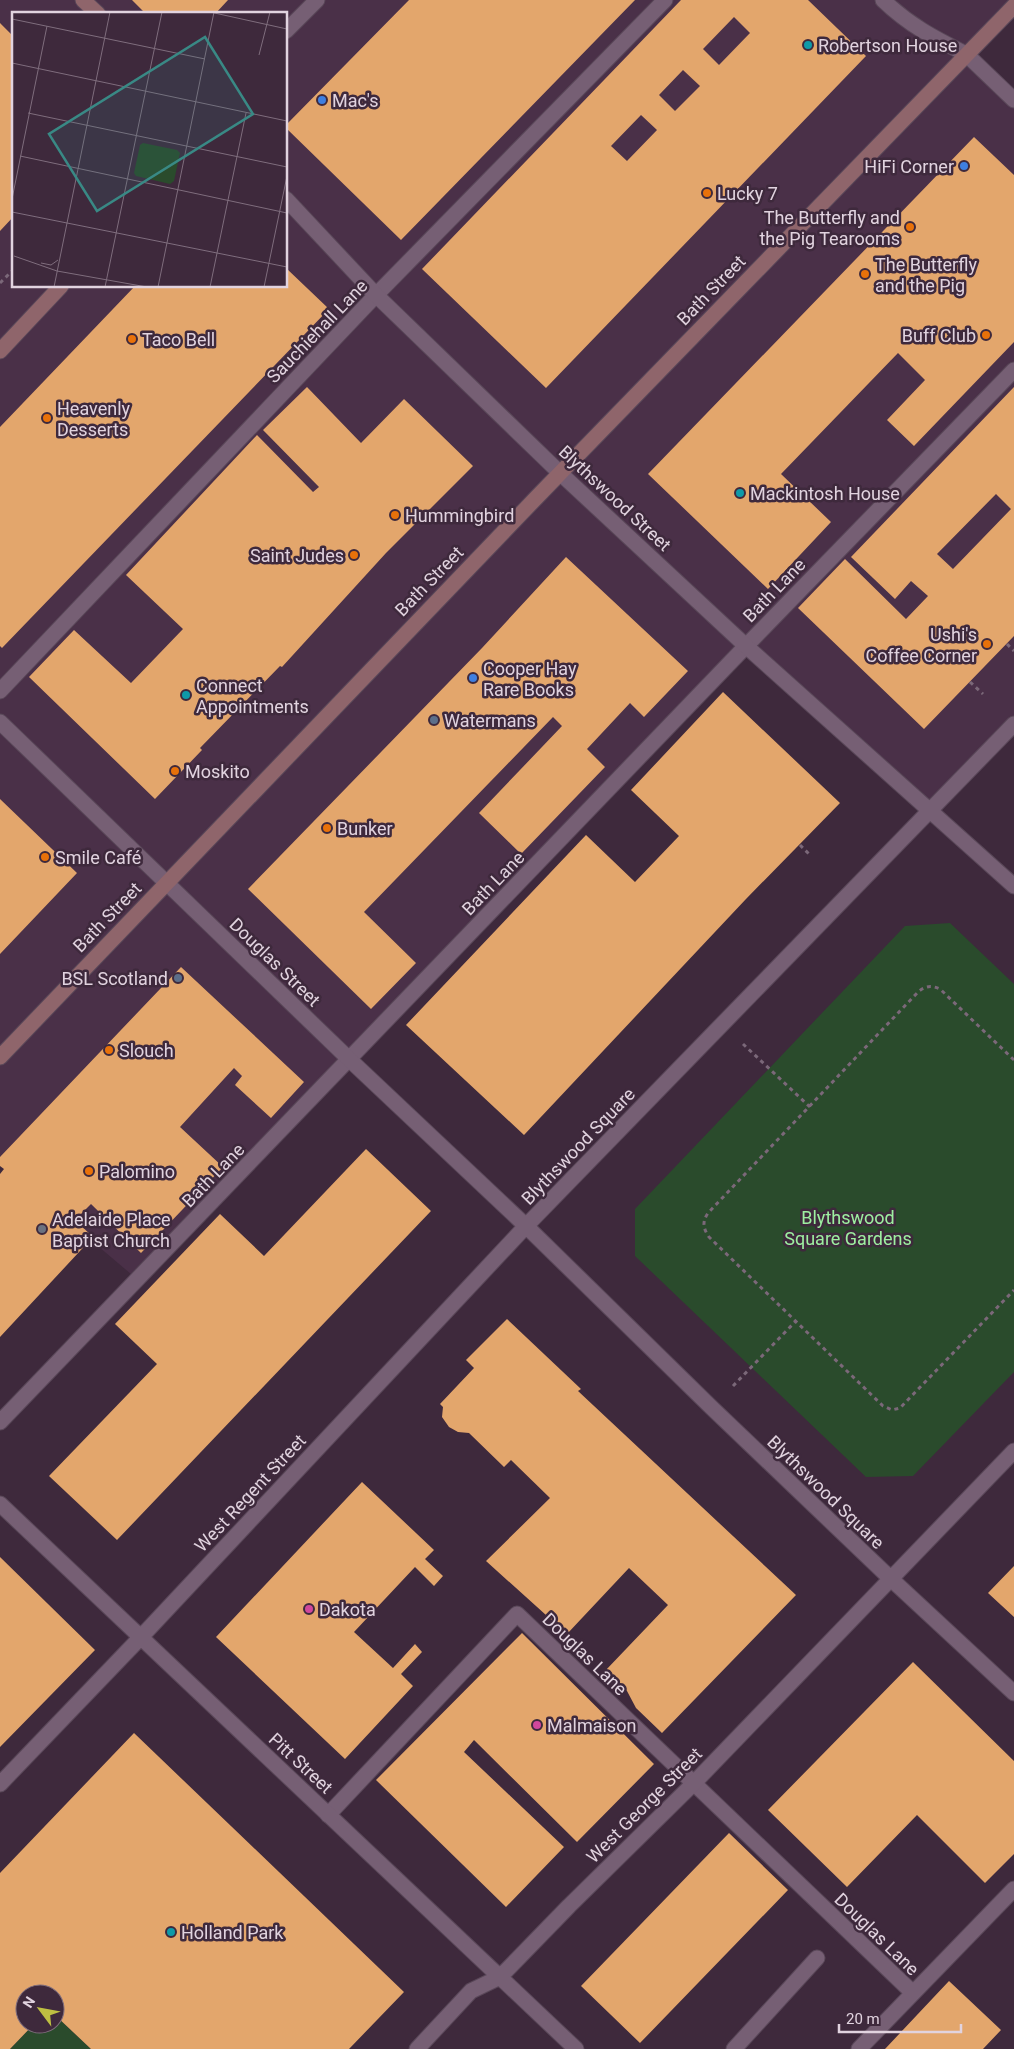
<svg xmlns="http://www.w3.org/2000/svg" width="1014" height="2049" viewBox="0 0 1014 2049" font-family="Roboto,sans-serif">
	<style>
		.built { fill: #4a3048; fill-rule: evenodd }
		.green { fill: #2a4b2c }
		.building { fill: #e3a66c; fill-rule: evenodd }
		.lines { fill: none; stroke-linecap: round; stroke-linejoin: round }
		.lane-casing { stroke: #594758; stroke-width: 17 }
		.street-casing { stroke: #594758; stroke-width: 17 }
		.secondary-casing { stroke: #594758; stroke-width: 17 }
		.path { stroke: #7b6879; stroke-width: 3; stroke-dasharray: 4 4; stroke-linecap: butt }
		.lane { stroke: #765f74; stroke-width: 15 }
		.street { stroke: #765f74; stroke-width: 15 }
		.secondary { stroke: #8f656b; stroke-width: 15 }
		.culture-dot { fill: #0f9aa8; stroke: #3e293c; stroke-width: 2 }
		.shop-dot { fill: #3f7fe0; stroke: #3e293c; stroke-width: 2 }
		.food-dot { fill: #e8710a; stroke: #3e293c; stroke-width: 2 }
		.service-dot { fill: #5c6f8a; stroke: #3e293c; stroke-width: 2 }
		.worship-dot { fill: #6b7280; stroke: #3e293c; stroke-width: 2 }
		.hotel-dot { fill: #d1479c; stroke: #3e293c; stroke-width: 2 }
		.labels { text-anchor: middle; dominant-baseline: central; stroke-width: 5; stroke-linejoin: round; paint-order: stroke }
		.poi-label { font-size: 18px; fill: #e1d3df; stroke: #3e293c; text-anchor: start }
		.street-label { font-size: 18px; fill: #e1d3df; stroke: #3e293c }
		.park-label { font-size: 18px; fill: #9defa0; stroke: #3e293c }
		.inset-road { fill: none; stroke: #7f6d7d; stroke-width: 1 }
		.view { fill: #398985; fill-opacity: 0.15; stroke: #398985; stroke-width: 2.5 }
		.inset-edge { fill: none; stroke: #e1d3df; stroke-width: 2.5 }
	</style>
	<rect width="100%" height="100%" fill="#3e293c"/>
	<path class="built" d="M0 0H1014L966 54 1014 100V724L931 811 746 646 138 1280 0 1163ZM14 14H286V286H14Z"/>
	<path class="green" d="M950 923 1014 984V1372L913 1476 866 1477 635 1256V1209L905 926Z
		M55 2015 91 2049H10L34 2024H55Z"/>
	<path class="building" d="M132 0H228L215 14H146Z
		M409 0H635L401 240 286 128V125Z
		M681 0H808L866 56 546 388 422 269ZM734 17 750 33 719 65 703 49ZM683 70 700 86 675 111 659 95ZM641 115 657 130 627 161 611 146Z
		M0 23 14 37V216L0 231Z
		M974 137 1014 175V342L914 446 887 420 925 380 898 353 781 474 831 522 768 589 648 474Z
		M286 268 329 309 2 648 0 646V427L135 286H286Z
		M307 387 361 443 404 399 473 466 386 553 282 667 280 666 200 748 202 750 155 799 29 677 74 630 131 683 183 629 126 575 257 435 313 492 319 487 263 430Z
		M1014 387V636L924 729 798 608 845 559 906 619 928 596 911 581 895 599 851 557ZM996 494 1011 509 953 569 937 554Z
		M566 557 688 671 644 717 630 703 587 749 605 767 521 854 479 813 562 726 553 717 364 912 416 963 371 1009 248 889 482 648Z
		M723 692 840 803 746 899 524 1135 406 1025 586 835 635 882 679 836 631 790Z
		M0 799 77 873 0 954Z
		M181 967 304 1082 271 1118 235 1085 242 1076 234 1068 180 1127 223 1167 141 1253 91 1204 75 1220 93 1237 0 1337V1174L4 1169 0 1166V1157Z
		M366 1149 431 1211 117 1540 49 1476 157 1364 115 1324 220 1214 264 1256Z
		M507 1319 581 1389 578 1391 796 1595 662 1733 636 1708 627 1691 605 1671 668 1605 629 1568 567 1634 486 1561 550 1498 511 1460 504 1467 469 1433 458 1432 449 1427 442 1417 443 1407 440 1404 474 1368 466 1360Z
		M362 1482 434 1550 425 1559 443 1576 434 1586 415 1567 354 1632 393 1668 415 1644 422 1652 401 1674 413 1686 345 1759 216 1637Z
		M0 1557 95 1650 0 1747Z
		M1014 1566V1617L988 1593Z
		M522 1633 654 1764 577 1842 474 1740 464 1752 564 1847 506 1907 376 1780Z
		M913 1662 1014 1761V1854L985 1883 917 1815 847 1887 768 1810Z
		M134 1733 404 1992 349 2049H91L55 2015V1994H25V2024H34L10 2049H0V1873Z
		M729 1833 788 1890 640 2043 581 1986Z
		M949 1981 1001 2030 983 2049H885Z"/>
	<g class="lines">
		<defs>
			<path id="lane" d="M883 0C909 25 934 38 966 54
				M0 691 376 295 665 0
				M0 1422 746 646 1014 370
				M328 1815 517 1614 913 1993
				M734 2049 817 1958
				M859 2049 1014 1889"/>
			<path id="street" d="M286 31 317 0
				M966 54 1014 100
				M286 199 376 295 560 473 746 646 1014 886
				M0 722 350 1060 526 1226 712 1408 890 1578 1014 1693
				M0 1504 576 2049
				M0 1784 141 1637 526 1226 1014 724
				M417 2049 471 1991 500 1977 569 1906 693 1784 1014 1451"/>
			<path id="secondary" d="M83 0 98 14
				M0 351 61 286
				M0 1057 536 498 1014 6"/>
		</defs>
		<use href="#lane" class="lane-casing"/>
		<use href="#street" class="street-casing"/>
		<use href="#secondary" class="secondary-casing"/>
		<path class="path" d="M0 283 14 269
			M1007 644 1014 651
			M970 682 983 694
			M800 845 811 856
			M743 1044 810 1107
			M1014 1060 940 989C931 985 926 986 919 991L708 1213C702 1222 703 1228 709 1237L883 1406 892 1410 900 1408 1014 1290
			M733 1386 795 1322"/>
		<use href="#lane" class="lane"/>
		<use href="#street" class="street"/>
		<use href="#secondary" class="secondary"/>
	</g>
	<g class="culture-dot">
		<circle cx="808" cy="45" r="5"/>
		<circle cx="740" cy="493" r="5"/>
		<circle cx="186" cy="695" r="5"/>
		<circle cx="171" cy="1932" r="5"/>
	</g>
	<g class="shop-dot">
		<circle cx="322" cy="100" r="5"/>
		<circle cx="964" cy="166" r="5"/>
		<circle cx="473" cy="678" r="5"/>
	</g>
	<g class="food-dot">
		<circle cx="707" cy="193" r="5"/>
		<circle cx="910" cy="227" r="5"/>
		<circle cx="865" cy="274" r="5"/>
		<circle cx="986" cy="335" r="5"/>
		<circle cx="132" cy="339" r="5"/>
		<circle cx="47" cy="418" r="5"/>
		<circle cx="395" cy="515" r="5"/>
		<circle cx="354" cy="555" r="5"/>
		<circle cx="987" cy="644" r="5"/>
		<circle cx="175" cy="771" r="5"/>
		<circle cx="327" cy="828" r="5"/>
		<circle cx="45" cy="857" r="5"/>
		<circle cx="109" cy="1050" r="5"/>
		<circle cx="89" cy="1171" r="5"/>
	</g>
	<g class="service-dot">
		<circle cx="434" cy="720" r="5"/>
		<circle cx="178" cy="978" r="5"/>
	</g>
	<circle class="worship-dot" cx="42" cy="1229" r="5"/>
	<g class="hotel-dot">
		<circle cx="309" cy="1609" r="5"/>
		<circle cx="537" cy="1725" r="5"/>
	</g>
	<g class="labels">
		<g class="poi-label">
			<text x="818" y="45">Robertson House</text>
			<text x="332" y="100">Mac's</text>
			<text x="954" y="166" text-anchor="end">HiFi Corner</text>
			<text x="717" y="193">Lucky 7</text>
			<text x="900" y="217" text-anchor="end">The Butterfly and<tspan x="900" dy="21">the Pig Tearooms</tspan></text>
			<text x="875" y="264">The Butterfly<tspan x="875" dy="21">and the Pig</tspan></text>
			<text x="976" y="335" text-anchor="end">Buff Club</text>
			<text x="142" y="339">Taco Bell</text>
			<text x="57" y="408">Heavenly<tspan x="57" dy="21">Desserts</tspan></text>
			<text x="750" y="493">Mackintosh House</text>
			<text x="405" y="515">Hummingbird</text>
			<text x="344" y="555" text-anchor="end">Saint Judes</text>
			<text x="977" y="634" text-anchor="end">Ushi's<tspan x="977" dy="21">Coffee Corner</tspan></text>
			<text x="483" y="668">Cooper Hay<tspan x="483" dy="21">Rare Books</tspan></text>
			<text x="196" y="685">Connect<tspan x="196" dy="21">Appointments</tspan></text>
			<text x="444" y="720">Watermans</text>
			<text x="185" y="771">Moskito</text>
			<text x="337" y="828">Bunker</text>
			<text x="55" y="857">Smile Café</text>
			<text x="168" y="978" text-anchor="end">BSL Scotland</text>
			<text x="119" y="1050">Slouch</text>
			<text x="99" y="1171">Palomino</text>
			<text x="52" y="1219">Adelaide Place<tspan x="52" dy="21">Baptist Church</tspan></text>
			<text x="319" y="1609">Dakota</text>
			<text x="547" y="1725">Malmaison</text>
			<text x="181" y="1932">Holland Park</text>
		</g>
		<g class="street-label">
			<text transform="translate(711 290) rotate(-46)">Bath Street</text>
			<text transform="translate(317 331) rotate(-46)">Sauchiehall Lane</text>
			<text transform="translate(615 498) rotate(43)">Blythswood Street</text>
			<text transform="translate(429 581) rotate(-46)">Bath Street</text>
			<text transform="translate(774 590) rotate(-46)">Bath Lane</text>
			<text transform="translate(493 883) rotate(-46)">Bath Lane</text>
			<text transform="translate(107 917) rotate(-46)">Bath Street</text>
			<text transform="translate(275 962) rotate(44)">Douglas Street</text>
			<text transform="translate(578 1146) rotate(-46)">Blythswood Square</text>
			<text transform="translate(213 1175) rotate(-46)">Bath Lane</text>
			<text transform="translate(826 1492) rotate(44)">Blythswood Square</text>
			<text transform="translate(250 1493) rotate(-47)">West Regent Street</text>
			<text transform="translate(585 1654) rotate(44)">Douglas Lane</text>
			<text transform="translate(301 1763) rotate(43)">Pitt Street</text>
			<text transform="translate(644 1805) rotate(-45)">West George Street</text>
			<text transform="translate(877 1934) rotate(44)">Douglas Lane</text>
		</g>
		<g class="park-label">
			<text x="848" y="1217">Blythswood<tspan x="848" dy="21">Square Gardens</tspan></text>
		</g>
	</g>
	<g transform="translate(12 12)">
		<rect width="275" height="275" fill="#3e293c"/>
		<path d="M131 131 165 138 168 141 162 169 158 172 124 164 122 161 128 133Z" fill="#2a4b2c"/>
		<path class="inset-road" d="M198 0 275 17M0 7 193 47M247 43 258 0M0 51 275 109M16 101 275 155M8 144 275 201M0 187 35 14M0 200 275 255M2 244 45 259 135 275M29 251 39 253 46 248M42 275 98 0M93 275 150 0M146 275 202 0M198 275 234 101M252 275 275 164"/>
		<path class="view" d="M193 25 241 102 85 199 37 122Z"/>
		<rect width="275" height="275" class="inset-edge"/>
	</g>
	<g transform="translate(40 2009) rotate(302)"><circle r="24" fill="#3e293c" stroke="#7f6d7d"/>
	<path d="M0-4L9 19L0 12L-9 19Z" fill="#bebf42"/>
	<text y="-8" font-size="14" font-weight="bold" text-anchor="middle" fill="#e1d3df">N</text>
	</g>
	<path d="M839 2024v8h122v-8" fill="none" stroke="#e1d3df" stroke-width="2.5"/>
	<text x="846" y="2024" font-size="15" fill="#e1d3df" stroke="#3e293c" stroke-width="4" paint-order="stroke">20 m</text>
</svg>
